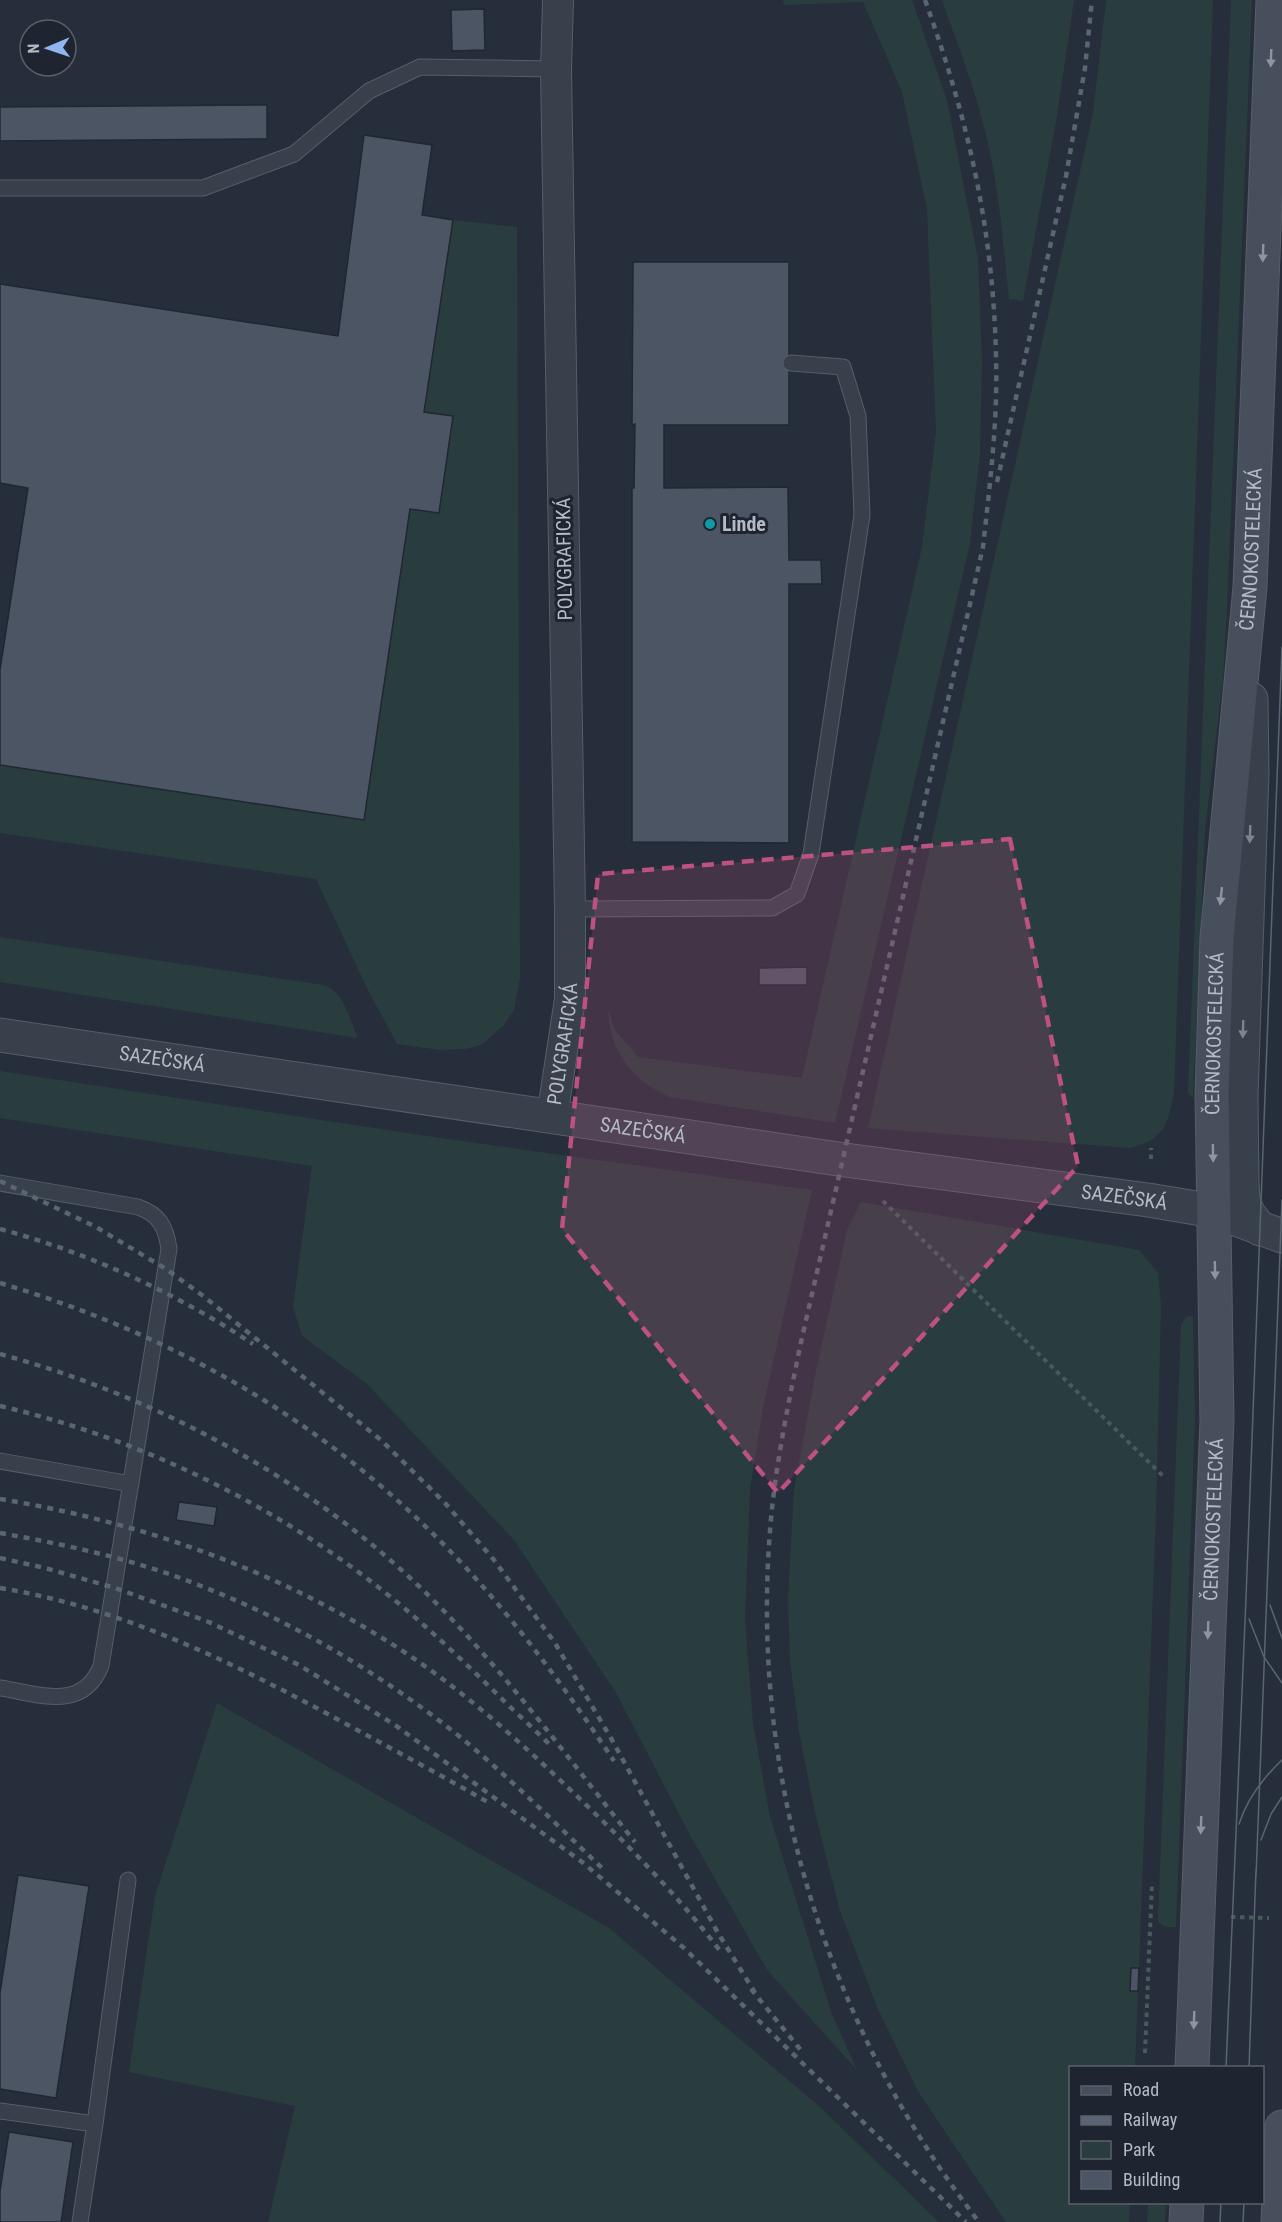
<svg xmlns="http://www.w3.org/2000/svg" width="1282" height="2222" viewBox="0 0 1282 2222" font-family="'Roboto Condensed',sans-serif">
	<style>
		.green { fill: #2a3d3e }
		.building { fill: #4b5563; stroke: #202732; stroke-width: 1.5 }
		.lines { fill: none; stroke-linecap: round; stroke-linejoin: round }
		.service-casing { stroke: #575e69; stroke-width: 17 }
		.minor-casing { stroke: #575e69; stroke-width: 32 }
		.tertiary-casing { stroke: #575e69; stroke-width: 35 }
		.secondary-casing { stroke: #575e69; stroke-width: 35 }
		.path { stroke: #495a5d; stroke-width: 4; stroke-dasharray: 4.5 4.5; stroke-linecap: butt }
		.service { stroke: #38404b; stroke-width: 15 }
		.minor { stroke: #38404b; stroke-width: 30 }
		.tertiary { stroke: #38404b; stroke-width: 33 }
		.secondary { stroke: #474f5d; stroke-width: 33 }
		.tram { stroke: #5b6472; stroke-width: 1.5 }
		.rail { stroke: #5b6472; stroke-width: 4.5; stroke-dasharray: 6 6; stroke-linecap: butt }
		.oneway { fill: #8e95a1 }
		.oneway2 { fill: #7c848f }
		.marked { fill: #bd5180; fill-opacity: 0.2; stroke: #bd5180; stroke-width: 4.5; stroke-dasharray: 12 8; stroke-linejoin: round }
		.culture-dot { fill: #0f9aa8; stroke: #1e2530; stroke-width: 2 }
		.labels { text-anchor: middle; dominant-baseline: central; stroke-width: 6; stroke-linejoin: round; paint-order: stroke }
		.poi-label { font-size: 20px; font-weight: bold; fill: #b4bbc6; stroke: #1e2530; text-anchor: start }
		.street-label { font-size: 20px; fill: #b4bbc6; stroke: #1e2530 }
	</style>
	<rect width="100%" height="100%" fill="#252e3a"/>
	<path class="green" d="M783 0H912L947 100 978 259 982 361 980 453 970 543 835 1123 670 1097C632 1080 610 1052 608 1010L615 1030 638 1057 802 1078 922 547 936 432 927 209 902 92 863 2 784 5Z
		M942 0H1074L1057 116 1023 301 1009 299C1003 242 999 186 985 131 974 86 957 43 942 0Z
		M1106 0H1213L1174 1093C1168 1125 1163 1141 1129 1148L868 1128 1093 113Z
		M1231 0H1252L1227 610 1223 679 1205 830 1193 1099 1188 1093Z
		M453 220 517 227 520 978 514 1010 503 1026 481 1045 465 1049 440 1050 397 1044 367 988 316 879 0 833V765L364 819 410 509 439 512 453 416 424 412Z
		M0 937 324 985C344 992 350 1020 358 1038L0 982Z
		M0 1071 434 1137 812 1190 763 1407 750 1489 745 1619 753 1724 770 1817 832 2014 857 2070 767 1970 691 1837 615 1691 514 1540 366 1383 302 1336 293 1307 312 1166 0 1118Z
		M861 1202 1139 1250 1158 1273 1161 1305 1156 1511 1139 1968 1131 1969 1130 1990 1138 1991 1135 2067 1070 2068V2202L1130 2203 1129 2222H1006L919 2093 878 2009 840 1911 815 1813 799 1732 790 1661 788 1597 794 1490 816 1371 847 1230Z
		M1193 1316 1195 1421 1176 1927C1169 1927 1161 1928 1158 1920L1181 1325 1186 1317Z
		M217 1703 609 1928 820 2107 939 2222H268L295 2106 129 2072 155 1896Z
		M1148 2203H1166L1165 2222H1147Z"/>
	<path class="building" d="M484 9 485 50 452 51 451 10Z
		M267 105V139L0 141V107Z
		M364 135 432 145 422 215 453 220 424 412 453 416 439 513 410 509 364 820 0 765V670L28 488 0 483V284L338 336Z
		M633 262H789V425H664V488L788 487 789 560H821L822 584H789V843L632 842V488H634L635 424 632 425Z
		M807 967V985H759V968Z
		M179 1502 217 1507 214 1526 176 1520Z
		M18 1875 89 1886 56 2098 0 2089V1993Z
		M1131 1968H1139L1138 1991H1130Z
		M9 2132 73 2142 61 2222H0V2191Z"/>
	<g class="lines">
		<defs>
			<path id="service" d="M0 188H203L294 154 369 91 420 67 556 69
				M570 909 772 908 797 894 811 854 862 515 858 416 843 367 791 363
				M0 1183 138 1207C159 1214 166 1227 169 1249L101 1666C82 1712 40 1694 0 1688
				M0 1461 131 1484
				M0 2111 95 2124 80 2222
				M95 2124 128 1880"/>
			<g id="minor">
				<path id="s1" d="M552 1117 570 999V909L556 69 558 0"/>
			</g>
			<g id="tertiary">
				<path d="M1251 699 1252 772 1241 1096 1242 1183 1243 1200 1248 1213 1260 1229"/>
				<path id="s2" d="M0 1035 845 1160 1148 1200 1214 1211 1282 1236"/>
			</g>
			<g id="secondary">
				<path id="s3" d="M1192 2068 1217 1420 1212 1094 1217 938 1250 587 1273 0"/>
				<path d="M1186 2222 1187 2202"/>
				<path d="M1278 2222 1282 2127"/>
			</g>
		</defs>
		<use href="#service" class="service-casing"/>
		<use href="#minor" class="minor-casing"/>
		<use href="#tertiary" class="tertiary-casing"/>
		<use href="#secondary" class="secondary-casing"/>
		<path class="path" d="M1151 1159V1148
			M883 1201 1165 1478
			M1231 1917 1269 1918
			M1145 2053 1152 1882"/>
		<use href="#service" class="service"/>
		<use href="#minor" class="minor"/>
		<use href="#tertiary" class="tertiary"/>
		<use href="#secondary" class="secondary"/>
		<path class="tram" d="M1270 1605 1282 1638
			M1249 1619 1264 1657 1282 1683
			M1239 1824C1247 1799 1263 1778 1282 1760
			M1261 1840 1271 1814 1282 1797
			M1256 1877 1282 1200
			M1226 2068 1246 1598 1282 647
			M1249 2068 1256 1869
			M1220 2222 1221 2202
			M1243 2222 1244 2202"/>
		<path class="rail" d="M925 0C968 119 993 228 996 356 998 420 990 483 983 547L801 1342C787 1410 773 1476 769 1545 753 1788 830 2030 979 2222
			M997 482 1066 176 1085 68 1092 0
			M0 1181 96 1227 166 1269 202 1295 381 1440 445 1503 494 1560 555 1643 612 1740 718 1933 757 1996
			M0 1229C89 1253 176 1293 253 1344
			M0 1283C184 1338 338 1429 468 1570 522 1629 570 1695 614 1761
			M0 1354C165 1399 322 1486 442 1609 512 1681 572 1763 635 1842
			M0 1406C138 1438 270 1502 382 1590 424 1623 462 1660 500 1697 516 1713 533 1728 549 1744
			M0 1499C153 1524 302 1579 429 1669 483 1708 532 1753 580 1799 630 1847 679 1897 721 1952
			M0 1533C68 1545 137 1560 201 1586 294 1622 381 1674 459 1736 509 1777 555 1823 602 1868
			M0 1558 45 1568 115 1588 209 1622 299 1665 395 1725 582 1862 684 1948 966 2222
			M0 1588C129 1609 246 1669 359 1731 403 1755 448 1779 491 1804
			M751 1989 804 2054"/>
	</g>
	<defs><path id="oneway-solid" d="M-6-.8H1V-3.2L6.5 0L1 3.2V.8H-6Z" transform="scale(1.5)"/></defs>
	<g class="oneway">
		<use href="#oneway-solid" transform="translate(1271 58) rotate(92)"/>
		<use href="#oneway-solid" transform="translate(1263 253) rotate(92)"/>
		<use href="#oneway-solid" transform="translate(1221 896) rotate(96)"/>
		<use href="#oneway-solid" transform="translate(1213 1153) rotate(89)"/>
		<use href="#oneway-solid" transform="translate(1215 1270) rotate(89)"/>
		<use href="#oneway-solid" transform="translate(1208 1630) rotate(92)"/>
		<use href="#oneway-solid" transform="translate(1201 1825) rotate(92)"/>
		<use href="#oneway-solid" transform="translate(1194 2020) rotate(92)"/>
	</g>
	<g class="oneway2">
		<use href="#oneway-solid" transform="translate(1250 834) rotate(92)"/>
		<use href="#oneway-solid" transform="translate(1243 1029) rotate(92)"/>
	</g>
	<path class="marked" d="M1010 839 1078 1166 778 1493 562 1229 598 874Z"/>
	<circle class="culture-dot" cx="710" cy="524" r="6"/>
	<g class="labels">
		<g class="poi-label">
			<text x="722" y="524">Linde</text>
		</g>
		<g class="street-label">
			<text stroke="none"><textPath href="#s3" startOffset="1521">ČERNOKOSTELECKÁ</textPath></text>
			<text transform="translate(564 559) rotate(-91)">POLYGRAFICKÁ</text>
			<text stroke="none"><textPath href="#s3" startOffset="1035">ČERNOKOSTELECKÁ</textPath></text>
			<text stroke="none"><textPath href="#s1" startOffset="74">POLYGRAFICKÁ</textPath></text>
			<text stroke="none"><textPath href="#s2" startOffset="164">SAZEČSKÁ</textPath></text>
			<text stroke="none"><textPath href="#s2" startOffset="650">SAZEČSKÁ</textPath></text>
			<text stroke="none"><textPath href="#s2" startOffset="1136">SAZEČSKÁ</textPath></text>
			<text stroke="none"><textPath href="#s3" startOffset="549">ČERNOKOSTELECKÁ</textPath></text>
		</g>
	</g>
	<rect x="1069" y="2066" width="195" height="138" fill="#1e2530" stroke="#5a616c" stroke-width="1.5"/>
	<rect x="1081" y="2086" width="30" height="9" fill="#474f5d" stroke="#5a616c" stroke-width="1.5"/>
	<text x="1123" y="2096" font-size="18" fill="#b4bbc6">Road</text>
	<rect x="1081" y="2116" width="30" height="9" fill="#5b6472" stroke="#5a616c" stroke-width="1.5"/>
	<text x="1123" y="2126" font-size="18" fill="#b4bbc6">Railway</text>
	<rect x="1081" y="2141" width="30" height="18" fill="#2a3d3e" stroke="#5a616c" stroke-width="1.5"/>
	<text x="1123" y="2156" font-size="18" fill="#b4bbc6">Park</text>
	<rect x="1081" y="2171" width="30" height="18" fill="#4b5563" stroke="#5a616c" stroke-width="1.5"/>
	<text x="1123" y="2186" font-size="18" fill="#b4bbc6">Building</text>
	<g transform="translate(48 48) rotate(268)"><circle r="28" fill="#1e2530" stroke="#5a616c" stroke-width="1.5"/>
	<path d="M0-4.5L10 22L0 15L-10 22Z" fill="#90b5f0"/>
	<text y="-9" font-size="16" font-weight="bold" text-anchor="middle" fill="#b4bbc6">N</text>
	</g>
</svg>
